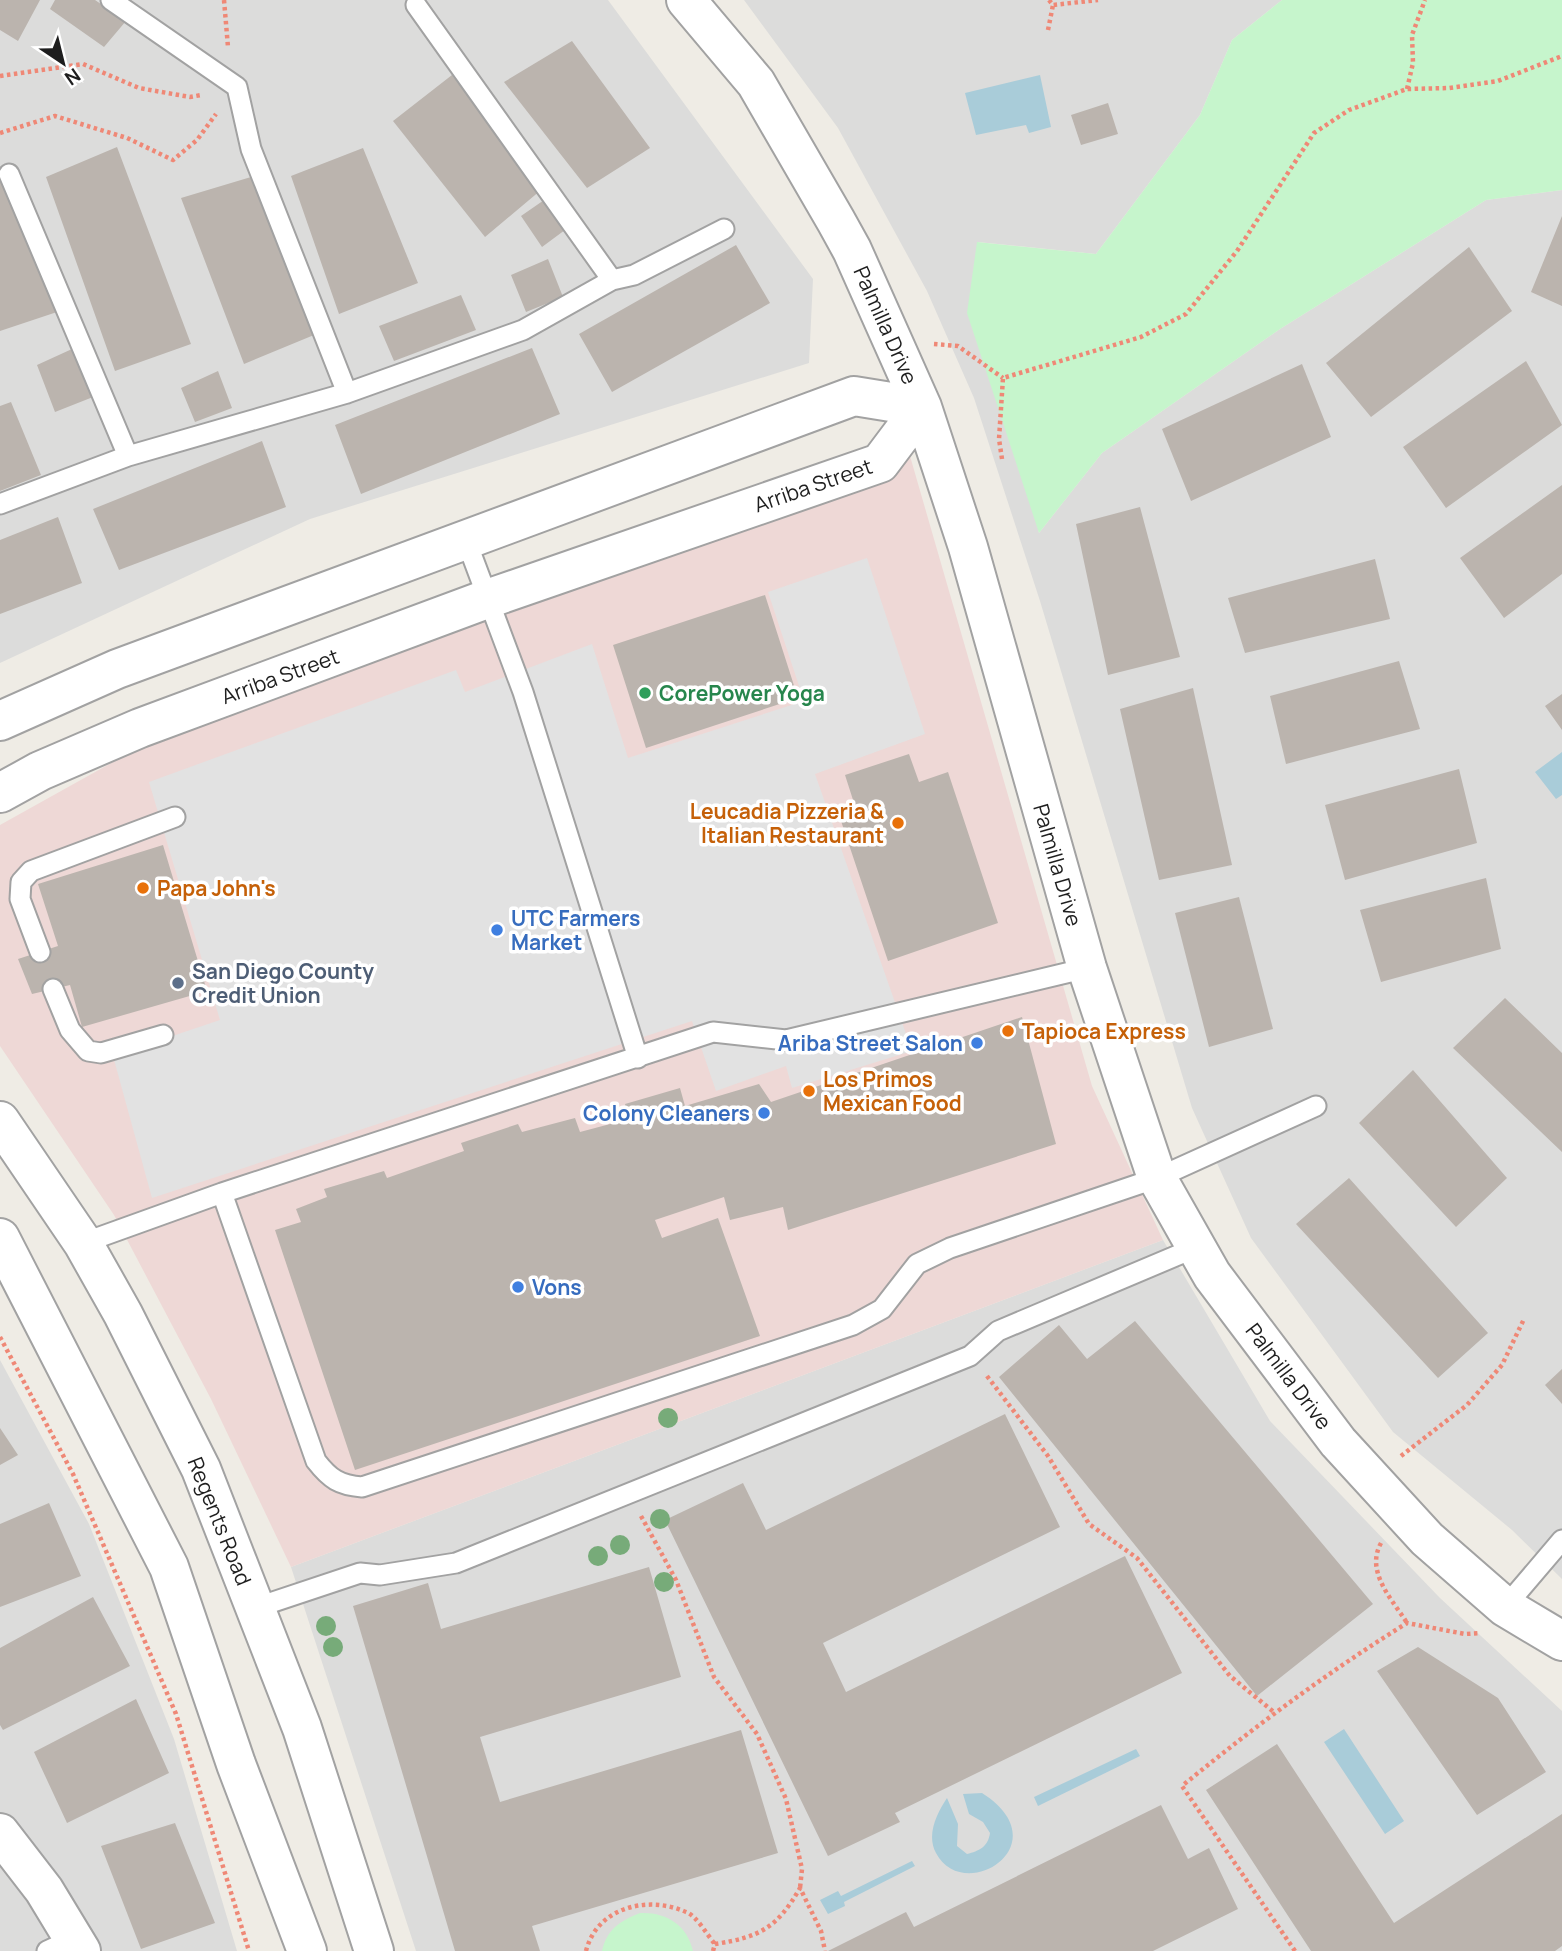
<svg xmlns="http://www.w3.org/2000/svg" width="1562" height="1951" viewBox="0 0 1562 1951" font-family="Manrope,sans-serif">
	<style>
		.residential { fill: #dcdcdb }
		.commercial { fill: #eed8d6 }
		.park { fill: #c6f5cc }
		.parking { fill: #e2e2e2 }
		.water { fill: #a9ccd9 }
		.building { fill: #bbb4ae }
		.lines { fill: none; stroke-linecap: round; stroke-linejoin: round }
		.service-casing { stroke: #a2a2a2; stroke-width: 23 }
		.minor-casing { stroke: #a2a2a2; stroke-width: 42 }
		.tertiary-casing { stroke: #a2a2a2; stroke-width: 42 }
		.path { stroke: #ef8876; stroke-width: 4.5; stroke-dasharray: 3.5 3.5; stroke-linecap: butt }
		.service { stroke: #fff; stroke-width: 19 }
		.minor { stroke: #fff; stroke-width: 38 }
		.tertiary { stroke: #fff; stroke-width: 38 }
		.tree { fill: #77ab79 }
		.leisure-dot { fill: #2e9e5b; stroke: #fff; stroke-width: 2.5 }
		.food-dot { fill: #e8710a; stroke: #fff; stroke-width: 2.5 }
		.shop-dot { fill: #3f7fe0; stroke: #fff; stroke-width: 2.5 }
		.service-dot { fill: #5c6f8a; stroke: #fff; stroke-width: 2.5 }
		.labels { text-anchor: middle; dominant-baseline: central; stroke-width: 7; stroke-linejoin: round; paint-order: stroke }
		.street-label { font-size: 21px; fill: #1e1e1e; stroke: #fff }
		.leisure-label { font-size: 21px; font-weight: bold; fill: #27864d; stroke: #fff; text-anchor: start }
		.food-label { font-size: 21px; font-weight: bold; fill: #c56008; stroke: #fff; text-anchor: start }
		.shop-label { font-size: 21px; font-weight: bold; fill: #366cbe; stroke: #fff; text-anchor: start }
		.service-label { font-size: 21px; font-weight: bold; fill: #4e5e75; stroke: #fff; text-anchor: start }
	</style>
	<rect width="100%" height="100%" fill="#efece5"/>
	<path class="residential" d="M0 0H608L813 279 809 363 310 519 0 663Z
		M744 0H1282L1232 40 1200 115 1096 254 978 242 1039 533 1102 453 1280 329 1486 200 1562 190V1579L1512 1530 1393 1432 1251 1238 1192 1108 1040 601 974 398 927 291 838 128Z
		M1163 1240 1270 1421 1440 1598 1562 1711V1951H416L291 1567Z
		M0 1360 89 1524 174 1739 237 1951H0Z"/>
	<path class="commercial" d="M910 456 1092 1086 1163 1240 291 1567 211 1399 114 1215 0 1046V825L131 752Z"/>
	<path class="park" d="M1282 0H1562V190L1486 200 1280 329 1102 453 1039 533 967 313 977 242 1096 254 1200 115 1232 40Z
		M640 1913C667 1912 687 1925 693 1951H602C607 1929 620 1921 640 1913Z"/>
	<path class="parking" d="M867 558 925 734 815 774 912 1051 792 1088 786 1066 716 1091 692 1021 152 1198 113 1056 220 1020 149 782 456 670 465 692 592 644 628 758 804 701 768 592Z"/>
	<path class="water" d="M1040 75 1051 127 1029 133 1026 125 976 135 965 93Z
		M1562 752V795L1556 799 1535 772Z
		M1344 1729 1404 1821 1385 1834 1324 1742Z
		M1136 1749 1140 1756 1038 1806 1034 1797Z
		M982 1793C1062 1844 964 1906 936 1853 926 1835 937 1813 947 1798L958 1824 957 1846 967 1854C979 1851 988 1847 990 1833L983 1822 969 1814 963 1794Z
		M912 1861 915 1866 844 1902 845 1906 828 1914 820 1900 838 1891 841 1896Z"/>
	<path class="building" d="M0 0H40L18 41 0 30Z
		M55 0H95L126 21 104 47 50 9Z
		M572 41 650 148 587 188 504 82Z
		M452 75 541 190 485 237 393 121Z
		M1108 103 1118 134 1081 145 1071 115Z
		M117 147 191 344 115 371 46 177Z
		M363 148 418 283 339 314 291 176Z
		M0 172 57 312 0 331Z
		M251 177 314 335 244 364 181 198Z
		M547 198 569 227 542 247 521 216Z
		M1562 216V306L1531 292Z
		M736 245 770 303 612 392 579 334Z
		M1469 247 1512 311 1371 417 1326 363Z
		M548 259 563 297 526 312 511 275Z
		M461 295 476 330 394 361 379 326Z
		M532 348 560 414 361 494 335 425Z
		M72 349 93 397 55 412 37 365Z
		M1526 361 1562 425 1446 508 1403 447Z
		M1302 364 1331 437 1191 501 1162 429Z
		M218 371 232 408 195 422 181 388Z
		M11 402 41 475 0 491V406Z
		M262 441 286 507 119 570 93 509Z
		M1562 485V574L1504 618 1460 558Z
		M1140 507 1180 657 1108 675 1076 524Z
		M58 517 82 583 0 614V540Z
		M1375 559 1390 619 1245 653 1228 598Z
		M765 595 798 698 646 748 613 645Z
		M1399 661 1420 729 1286 764 1270 696Z
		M1193 688 1232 865 1159 880 1120 709Z
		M1562 694V730L1545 706Z
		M909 754 919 782 948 772 998 923 888 961 837 809 854 803 845 775Z
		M1459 769 1477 843 1345 880 1325 805Z
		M163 845 207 991 82 1027 70 985 32 994 18 959 58 946 38 884Z
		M1486 878 1501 949 1381 982 1360 910Z
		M1239 897 1273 1029 1209 1047 1175 913Z
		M1505 998 1562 1053V1152L1453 1048Z
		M1022 1017 1056 1144 788 1230 783 1207 730 1220 724 1197 655 1220 662 1238 718 1218 760 1336 355 1470 275 1230 301 1222 296 1209 327 1197 324 1189 384 1171 387 1178 464 1151 461 1143 518 1124 522 1132 575 1118 580 1132 629 1119 625 1104 680 1088 685 1106 759 1084 771 1102Z
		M1413 1070 1507 1178 1456 1227 1359 1123Z
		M1349 1178 1488 1333 1438 1378 1296 1224Z
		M1135 1321 1373 1604 1257 1696 999 1377 1059 1325 1087 1359Z
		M1562 1369V1404L1545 1385Z
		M1005 1414 1060 1527 823 1643 846 1692 1125 1556 1182 1673 895 1813 900 1822 828 1856 665 1520 743 1483 766 1530Z
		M0 1428 18 1455 0 1465Z
		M49 1503 81 1576 0 1607V1524Z
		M649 1567 681 1677 480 1737 500 1802 741 1730 778 1853 532 1926 540 1951H455L353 1606 428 1583 441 1629Z
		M93 1597 130 1666 3 1730 0 1725V1648Z
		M1418 1647 1498 1698 1546 1772 1477 1815 1377 1671Z
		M136 1699 169 1773 67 1823 34 1752Z
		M1277 1744 1394 1923 1562 1814V1946L1555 1951H1311L1206 1790Z
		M1161 1805 1188 1859 1209 1848 1238 1909 1153 1951H828L906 1912 914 1927Z
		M175 1823 215 1923 141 1949 101 1846Z"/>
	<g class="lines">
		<defs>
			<path id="service" d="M111 0 237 87 251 149 347 393
				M9 174 128 456
				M612 280 634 275 724 229
				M0 504 128 456 347 393 523 330 612 280 416 5
				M466 540 523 692 638 1058
				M40 952 20 899 21 882 31 871 175 817
				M53 989 70 1030 88 1051 101 1053 163 1035
				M222 1193 316 1461C330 1479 339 1485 362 1487L853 1325 882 1309 917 1264 950 1248 1157 1178 1316 1106
				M83 1243 222 1193 713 1032 786 1040 1087 968
				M1505 1607 1562 1540
				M255 1608 360 1573 380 1575 456 1563 970 1356 998 1331 1197 1247
				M47 1951 73 1939"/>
			<path id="minor" d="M0 1833 44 1890 81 1951"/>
			<path id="tertiary" d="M686 0 756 83 836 221 852 250 922 407 968 547 1087 968 1157 1178 1212 1275 1338 1442 1427 1539 1505 1607 1562 1641
				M0 721 117 669 854 396 922 407
				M0 793 40 771 140 728 487 599 880 463 922 407
				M0 1121 83 1243 123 1314 201 1469 302 1728 374 1951
				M0 1238 169 1567 236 1764 307 1951"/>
		</defs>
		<use href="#service" class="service-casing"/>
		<use href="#minor" class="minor-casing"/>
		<use href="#tertiary" class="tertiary-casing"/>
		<path class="path" d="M224 0 228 47
			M1049 0 1053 5 1098 0
			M1048 30 1053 5
			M0 76 83 64 139 88 190 97 201 95
			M1407 89 1413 63 1412 35 1425 0
			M0 133 55 116 127 138 173 160 197 140 216 114
			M934 344 958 346 1003 378
			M1002 459 999 439 1003 378 1141 337 1186 314 1237 251 1314 133 1349 110 1407 89 1449 88 1498 81 1562 56
			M0 1337 73 1474 176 1714 249 1951
			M987 1376 1048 1456 1089 1524 1137 1558 1230 1676 1275 1713
			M1401 1456 1467 1405 1502 1365 1524 1319
			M641 1516 676 1580 714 1677 757 1734 786 1799 802 1869 800 1888
			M1381 1543C1365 1572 1392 1599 1407 1623
			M586 1951C597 1907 648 1895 686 1912 697 1916 707 1935 715 1944
			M713 1951 715 1944C760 1937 777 1928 800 1888L821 1931 825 1951
			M1295 1951 1182 1786C1254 1727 1328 1672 1407 1623L1465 1634 1480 1633"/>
		<use href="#service" class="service"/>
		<use href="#minor" class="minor"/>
		<use href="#tertiary" class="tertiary"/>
	</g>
	<g class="tree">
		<circle cx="668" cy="1418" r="10"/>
		<circle cx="660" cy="1519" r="10"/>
		<circle cx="620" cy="1545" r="10"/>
		<circle cx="598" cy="1556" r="10"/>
		<circle cx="664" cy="1582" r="10"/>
		<circle cx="326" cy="1626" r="10"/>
		<circle cx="333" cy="1647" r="10"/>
	</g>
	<circle class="leisure-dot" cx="645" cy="693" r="7"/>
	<g class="food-dot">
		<circle cx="898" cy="823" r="7"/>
		<circle cx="143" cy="888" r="7"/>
		<circle cx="1008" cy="1031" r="7"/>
		<circle cx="809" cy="1091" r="7"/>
	</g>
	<g class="shop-dot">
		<circle cx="497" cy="930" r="7"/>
		<circle cx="977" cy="1043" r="7"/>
		<circle cx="764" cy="1113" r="7"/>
		<circle cx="518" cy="1287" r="7"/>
	</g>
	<circle class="service-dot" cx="178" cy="983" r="7"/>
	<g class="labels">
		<g class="street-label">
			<text transform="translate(886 325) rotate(66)">Palmilla Drive</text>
			<text transform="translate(813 485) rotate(-19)">Arriba Street</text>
			<text transform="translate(280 676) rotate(-20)">Arriba Street</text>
			<text transform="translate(1058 865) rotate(74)">Palmilla Drive</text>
			<text transform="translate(1289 1376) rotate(53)">Palmilla Drive</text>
			<text transform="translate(220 1521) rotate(68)">Regents Road</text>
		</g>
		<g class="leisure-label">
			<text x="659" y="693">CorePower Yoga</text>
		</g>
		<g class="food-label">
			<text x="884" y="811" text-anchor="end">Leucadia Pizzeria &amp;<tspan x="884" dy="24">Italian Restaurant</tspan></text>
			<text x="157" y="888">Papa John's</text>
			<text x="1022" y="1031">Tapioca Express</text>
			<text x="823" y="1079">Los Primos<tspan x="823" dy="24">Mexican Food</tspan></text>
		</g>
		<g class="shop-label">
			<text x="511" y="918">UTC Farmers<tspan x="511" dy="24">Market</tspan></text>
			<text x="963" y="1043" text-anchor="end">Ariba Street Salon</text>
			<text x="750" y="1113" text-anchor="end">Colony Cleaners</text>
			<text x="532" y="1287">Vons</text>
		</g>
		<g class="service-label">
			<text x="192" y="971">San Diego County<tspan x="192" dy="24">Credit Union</tspan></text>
		</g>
	</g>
	<g transform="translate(63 63) rotate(145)" stroke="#ffffff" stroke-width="5" paint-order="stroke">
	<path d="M0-5L12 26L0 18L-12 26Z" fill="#1e1e1e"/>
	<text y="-10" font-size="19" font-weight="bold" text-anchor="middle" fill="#1e1e1e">N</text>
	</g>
</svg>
